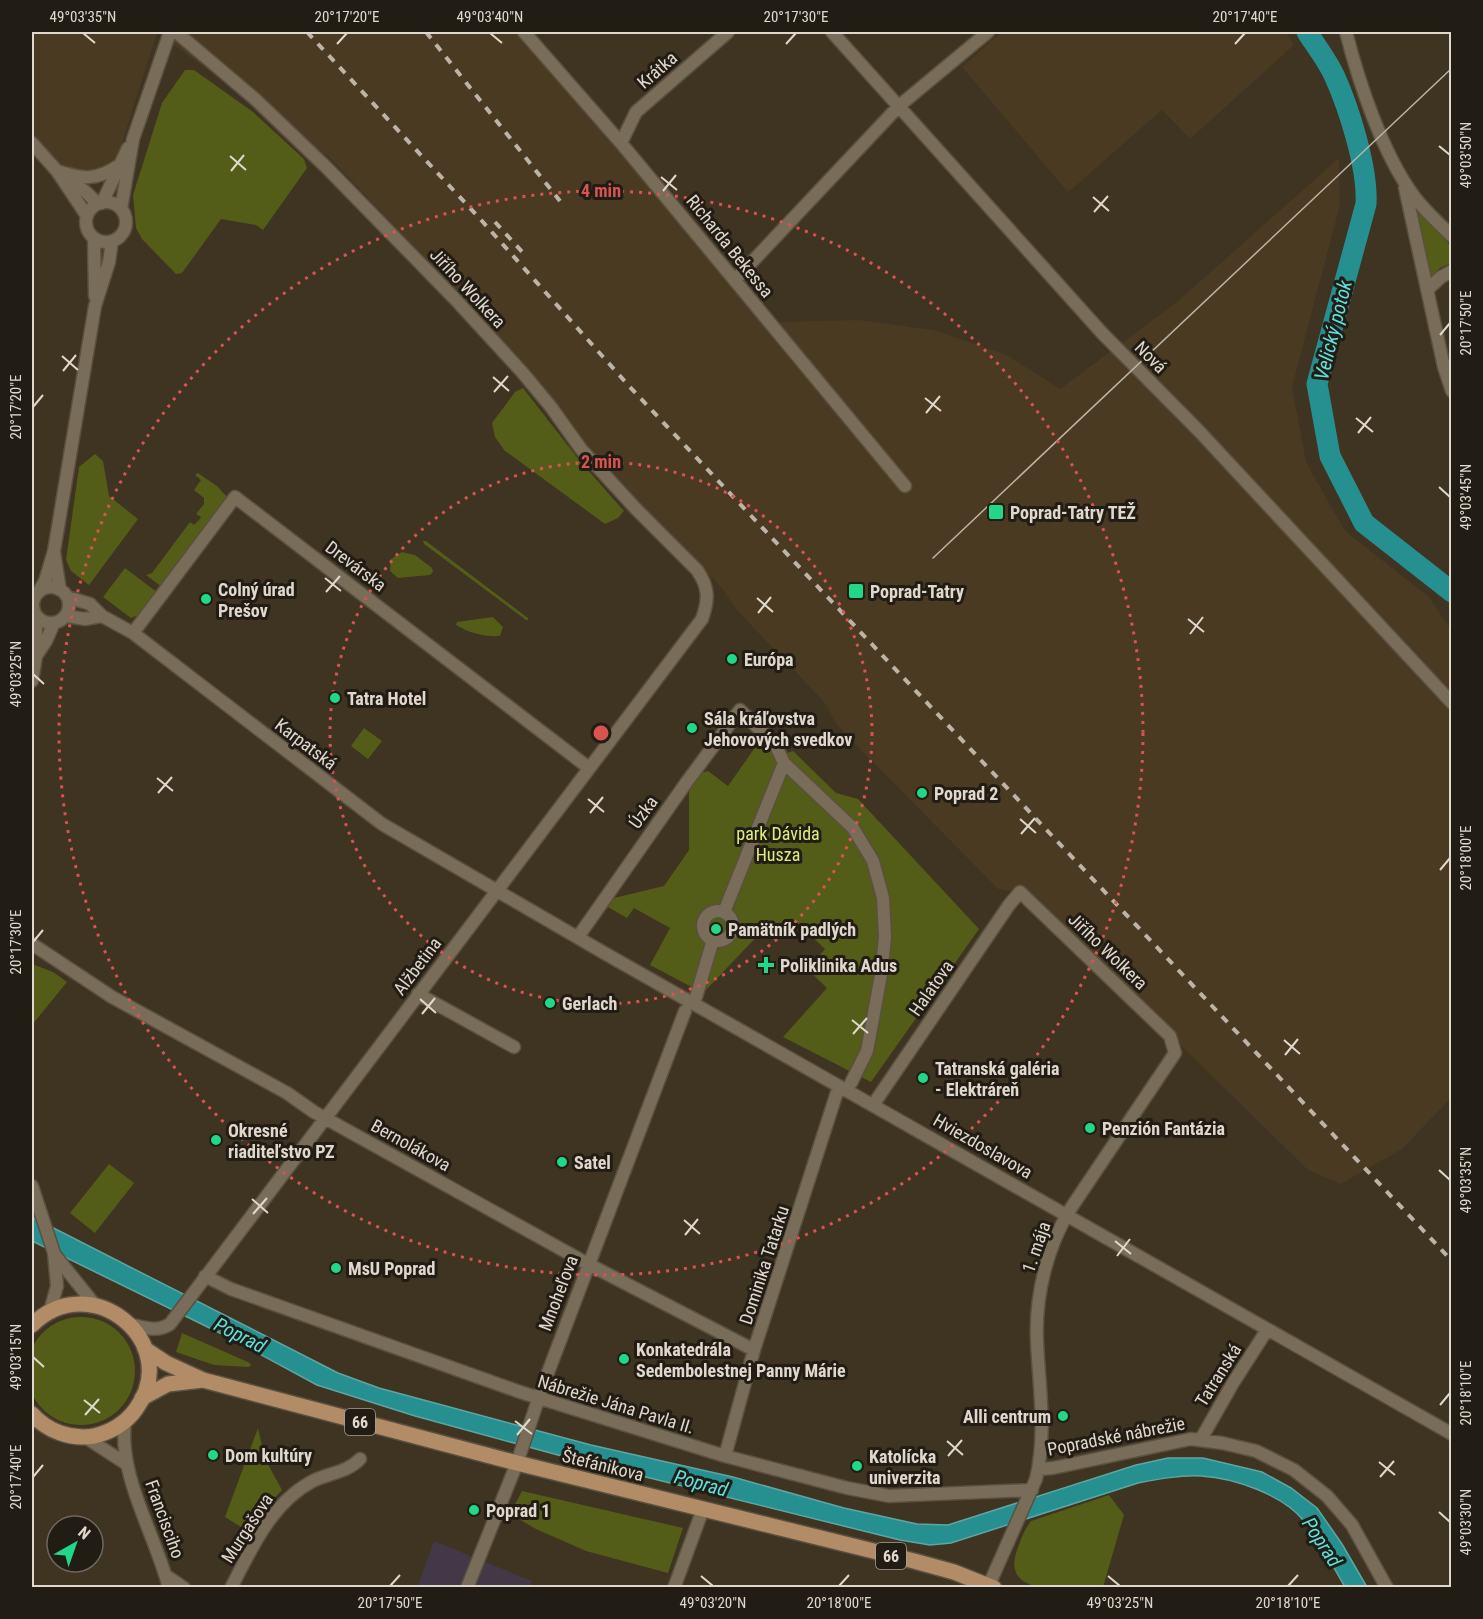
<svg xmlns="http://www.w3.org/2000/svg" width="1483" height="1619" viewBox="0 0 1483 1619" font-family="'Roboto Condensed',sans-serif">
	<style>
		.commercial { fill: #433848 }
		.built { fill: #493a21 }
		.green { fill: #535d18 }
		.water { fill: #269090; stroke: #5ea6a2; stroke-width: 1.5 }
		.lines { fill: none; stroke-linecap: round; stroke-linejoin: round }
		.river { stroke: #269090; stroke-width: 21 }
		.minor-casing { stroke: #595040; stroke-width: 15 }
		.major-casing { stroke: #595040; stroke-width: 18 }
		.minor { stroke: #796c58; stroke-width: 12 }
		.major { stroke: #b18c66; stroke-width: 15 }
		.tram { stroke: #bdb4a8; stroke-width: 1.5 }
		.rail { stroke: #bdb4a8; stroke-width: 4; stroke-dasharray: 8 8; stroke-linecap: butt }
		.ticks { fill: none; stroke: #e0d8cd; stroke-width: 2 }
		.ring { fill: none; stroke: #d85451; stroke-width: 3; stroke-dasharray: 3 6 }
		.poi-dot { fill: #20d887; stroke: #211c14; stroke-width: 2 }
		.labels { text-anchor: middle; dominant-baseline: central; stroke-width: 6; stroke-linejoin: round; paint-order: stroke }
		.shield { fill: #211c14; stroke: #a7a096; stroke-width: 1.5 }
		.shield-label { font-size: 16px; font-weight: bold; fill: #e0d8cd }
		.street-label { font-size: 18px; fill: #e0d8cd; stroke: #211c14 }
		.poi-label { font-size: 18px; font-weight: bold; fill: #e0d8cd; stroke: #211c14; text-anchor: start }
		.park-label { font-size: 18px; fill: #dbf07b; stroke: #211c14 }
		.water-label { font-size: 20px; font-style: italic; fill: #5ce1e1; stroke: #211c14 }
		.centre { fill: #d85451; stroke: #211c14; stroke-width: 3 }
		.ring-label { font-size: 18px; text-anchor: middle; font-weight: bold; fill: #d85451; stroke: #211c14; stroke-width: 6; stroke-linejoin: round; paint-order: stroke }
		.neatline { fill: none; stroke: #e0d8cd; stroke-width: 2 }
		.ticks-label { font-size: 15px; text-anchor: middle; fill: #e0d8cd }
	</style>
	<rect width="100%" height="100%" fill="#3f3321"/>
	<path class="commercial" d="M434 1541 532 1581 529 1587 417 1588Z"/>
	<path class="built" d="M32 32H533L777 322 859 320 934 330 1007 355 1060 389 1178 301 1339 158 1340 205 1292 387 1306 462 1345 531 1429 597 1451 630V1098L1402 1149 1341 1184 1308 1170 1025 893 998 889 864 753 837 725 824 702 735 608 722 588 595 457 529 368 330 158 157 33 118 156 105 170 85 174 45 165 32 150Z
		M1001 32H1286L1294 45 1190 139 1162 110 1072 189 1067 191 962 67Z"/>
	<path class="green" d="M185 70H194L253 112 304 159 307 168 263 230 256 225 221 219 182 273 176 274 142 239 136 228 133 195 162 103Z
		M1417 210 1451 246V263L1440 268 1431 277Z
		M523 388 580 461 624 511 618 518 605 524 504 450 495 437 492 423 515 392Z
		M95 454 103 461 109 496 138 519 89 585 71 571 66 560 79 467Z
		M198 473 217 486 228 498 162 587 146 575 152 573 190 522 194 525 200 519 201 517 196 514 204 504V498L194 490 201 480 195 475Z
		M423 541H426L528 618V620H526L424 544Z
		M402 552 415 555 432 568 433 572 430 575 398 578 390 571 391 559Z
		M125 568 158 593 141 614 131 618 103 597Z
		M493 617 503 627 500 636C485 637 469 633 456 625L457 622Z
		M364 728 382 741 368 759 351 746Z
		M761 739 779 756 793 751 836 793 858 799 979 929 871 1082 783 1037 827 988 807 969 825 949 792 918 773 937 764 929 703 993 650 965 670 928 634 908 627 918 606 906 610 899 664 886 689 850V789L701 773 708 771 728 786Z
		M32 964 53 972 67 982 32 1025Z
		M109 1164 134 1183 95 1233 70 1213Z
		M27 1371a54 54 0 1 1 108 0a54 54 0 1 1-108 0Z
		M182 1333 250 1363 251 1366 248 1367 214 1365 176 1352Z
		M258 1428 265 1459 282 1490 267 1506 249 1532 225 1517Z
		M522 1491 683 1528 668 1573 586 1551 536 1529 510 1514Z
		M1109 1495 1124 1515 1103 1587C1074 1588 999 1600 1017 1550 1021 1539 1024 1530 1031 1521Z"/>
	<path class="water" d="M32 1217 338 1373 379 1388 591 1445 733 1477 844 1508 917 1524 948 1525 1136 1465 1168 1458H1203L1262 1472 1291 1488 1317 1508 1342 1544 1367 1587H1345C1332 1565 1320 1541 1304 1521 1283 1495 1235 1478 1201 1476 1180 1475 1159 1479 1138 1483L951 1543 930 1545 900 1540 569 1458 415 1416 317 1385 228 1337 32 1241Z"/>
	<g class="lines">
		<path class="river" d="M1307 32C1316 46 1327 60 1334 75 1349 108 1368 168 1366 204L1317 384 1330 456 1364 523 1452 592"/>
		<defs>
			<path id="minor" d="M524 32 621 143 905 486
				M832 32 1102 333 1198 430 1452 703
				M1346 32C1359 83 1382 152 1413 195 1424 210 1438 223 1452 236
				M32 143 57 171 87 216
				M621 143 636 112 728 32
				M57 171C82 179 96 181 118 166
				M66 177 86 192 98 204
				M1405 188 1444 367 1452 391
				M86 222a20 20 0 1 1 40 0a20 20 0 1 1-40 0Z
				M102 203 128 148
				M121 209 133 139 170 32
				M94 238 95 296
				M735 280 899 106 988 32
				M1427 290 1441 277 1452 271
				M54 552 60 590
				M33 605a18 18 0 1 1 36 0a18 18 0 1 1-36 0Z
				M38 593 45 581 54 551 95 306 109 262 112 241
				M67 597 90 604 102 616 133 633 382 824 606 954 1452 1434
				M67 616 85 619 102 616
				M133 633 235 497 589 768
				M36 656 46 641 54 623
				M32 681 36 656V615
				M703 926a15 15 0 1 1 30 0a15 15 0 1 1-30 0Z
				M724 912 784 763
				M578 937 686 783 740 710 776 746 784 763 853 828 873 861 883 898 885 937 881 975 867 1051 851 1083
				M32 944 112 997 287 1093 314 1112 588 1264 754 1350
				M418 994 514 1047
				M696 997 713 940
				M873 1105 1009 905 1020 892 1170 1036 1175 1053 1071 1208C1047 1246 1035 1296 1037 1341 1039 1387 1047 1433 1036 1479L989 1585
				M32 1186 54 1253 57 1286 50 1311
				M54 1254 95 1305
				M205 1276 231 1289 520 1392 725 1456 847 1488 889 1496 1032 1490
				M129 1324C143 1327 157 1333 170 1324L702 619C709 599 709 587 697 570L637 510 581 449 551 407 522 372 454 298 326 167 255 99 176 32
				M125 1421C118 1477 155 1533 169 1588
				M85 1437 125 1463
				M1201 1439 1233 1383 1267 1330
				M725 1456 754 1350 839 1086
				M1039 1469 1053 1468 1191 1439 1222 1443 1256 1451 1294 1470 1327 1496 1352 1525 1387 1588
				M165 1575 184 1588
				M231 1588C251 1549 271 1504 311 1482 327 1473 347 1473 360 1459
				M467 1588 517 1463 541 1391 685 1011
				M674 1588 703 1509"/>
			<path id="major" d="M32 1325C91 1266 184 1343 136 1409 126 1423 111 1432 94 1436 71 1440 47 1431 32 1414
				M145 1349 166 1363 203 1380 517 1463 914 1561 954 1572 994 1588
				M142 1398 168 1384 203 1380"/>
		</defs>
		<use href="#minor" class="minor-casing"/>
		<use href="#major" class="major-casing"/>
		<use href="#minor" class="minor"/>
		<use href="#major" class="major"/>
		<path class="tram" d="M933 558 1452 68"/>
		<path class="rail" d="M307 32 482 221 629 386 1452 1261
			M426 32 560 201
			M495 222 525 255"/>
	</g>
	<path class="ticks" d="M83 33 95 43M490 33 502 43M337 44 347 33M786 44 796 33M1235 44 1245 33M1439 146 1450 155M230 156 246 170M231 171 244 155M661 177 677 190M663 191 676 175M1093 197 1109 211M1094 212 1108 196M1440 335 1450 323M62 356 78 370M63 371 76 355M493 377 509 391M494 392 508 376M925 398 941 411M33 407 43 395M926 413 940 396M1356 418 1373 432M1358 433 1371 417M1439 487 1450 497M325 578 341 591M326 592 340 576M757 598 773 612M758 613 771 597M1188 619 1204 632M1190 634 1203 617M33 674 44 684M157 778 173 791M158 793 172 777M588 799 604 812M590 813 603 797M1020 819 1036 833M1021 834 1035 818M1440 870 1450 858M33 942 43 930M420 999 436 1013M422 1014 435 998M852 1020 868 1033M853 1034 867 1018M1284 1040 1300 1054M1285 1055 1298 1039M1439 1170 1450 1180M252 1199 268 1213M253 1214 267 1198M684 1220 700 1234M685 1235 698 1219M1115 1241 1131 1254M1117 1256 1130 1239M33 1357 44 1367M84 1400 100 1413M1440 1405 1450 1393M85 1415 99 1399M515 1421 532 1434M517 1435 530 1419M947 1441 963 1455M948 1456 962 1440M1379 1462 1395 1475M33 1477 43 1465M1380 1477 1394 1461M1439 1512 1450 1522M701 1576 713 1586M1108 1576 1120 1586M390 1586 400 1575M839 1586 849 1575M1288 1586 1298 1575"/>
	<g class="ring">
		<circle cx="601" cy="733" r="271"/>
		<circle cx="601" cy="733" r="542"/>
	</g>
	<g class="poi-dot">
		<rect x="988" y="504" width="16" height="16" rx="3"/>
		<rect x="848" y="583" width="16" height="16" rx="3"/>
		<circle cx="206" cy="599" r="6"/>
		<circle cx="732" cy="659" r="6"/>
		<circle cx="335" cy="698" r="6"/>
		<circle cx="692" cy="728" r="6"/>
		<circle cx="922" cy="793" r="6"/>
		<circle cx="716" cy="929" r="6"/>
		<path d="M763 956h6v6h6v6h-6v6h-6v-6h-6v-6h6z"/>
		<circle cx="550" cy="1003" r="6"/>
		<circle cx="923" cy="1078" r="6"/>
		<circle cx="1090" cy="1128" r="6"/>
		<circle cx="216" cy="1140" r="6"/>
		<circle cx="562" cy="1162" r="6"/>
		<circle cx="336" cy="1268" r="6"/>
		<circle cx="624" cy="1359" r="6"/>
		<circle cx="1063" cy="1416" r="6"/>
		<circle cx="213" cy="1455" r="6"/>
		<circle cx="857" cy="1466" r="6"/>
		<circle cx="474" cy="1510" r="6"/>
	</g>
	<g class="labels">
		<g class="shield">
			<rect x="345" y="1409" width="30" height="26" rx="4.5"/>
			<rect x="876" y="1543" width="30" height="26" rx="4.5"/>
		</g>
		<g class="shield-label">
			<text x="360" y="1422">66</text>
			<text x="891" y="1556">66</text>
		</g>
		<g class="street-label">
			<text transform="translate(657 70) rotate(-41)">Krátka</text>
			<text transform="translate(730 246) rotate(51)">Richarda Bekessa</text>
			<text transform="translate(468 288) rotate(47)">Jiřího Wolkera</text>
			<text transform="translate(1151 357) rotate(45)">Nová</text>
			<text transform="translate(356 566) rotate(37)">Drevárska</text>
			<text transform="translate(306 744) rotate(37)">Karpatská</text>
			<text transform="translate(643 812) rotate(-54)">Úzka</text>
			<text transform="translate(1108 951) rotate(44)">Jiřího Wolkera</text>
			<text transform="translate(417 966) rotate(-53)">Alžbetina</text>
			<text transform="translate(931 988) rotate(-55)">Halatova</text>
			<text transform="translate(411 1145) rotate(29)">Bernolákova</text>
			<text transform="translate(983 1146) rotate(30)">Hviezdoslavova</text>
			<text transform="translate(1036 1247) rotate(-71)">1. mája</text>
			<text transform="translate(764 1265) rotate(-72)">Dominika Tatarku</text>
			<text transform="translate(558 1293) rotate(-69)">Mnoheľova</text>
			<text transform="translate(1218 1375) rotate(-58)">Tatranská</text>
			<text transform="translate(616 1404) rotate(17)">Nábrežie Jána Pavla II.</text>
			<text transform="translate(1116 1436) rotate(-11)">Popradské nábrežie</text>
			<text transform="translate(603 1465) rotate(14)">Štefánikova</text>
			<text transform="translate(165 1519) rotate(70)">Francisciho</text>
			<text transform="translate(247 1528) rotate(-57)">Murgašova</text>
		</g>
		<g class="poi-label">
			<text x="1010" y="512">Poprad-Tatry TEŽ</text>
			<text x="218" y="589">Colný úrad<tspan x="218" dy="21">Prešov</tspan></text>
			<text x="870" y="591">Poprad-Tatry</text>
			<text x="744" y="659">Európa</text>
			<text x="347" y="698">Tatra Hotel</text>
			<text x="704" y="718">Sála kráľovstva<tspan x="704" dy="21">Jehovových svedkov</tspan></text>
			<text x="934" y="793">Poprad 2</text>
			<text x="728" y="929">Pamätník padlých</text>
			<text x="780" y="965">Poliklinika Adus</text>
			<text x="562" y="1003">Gerlach</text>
			<text x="935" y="1068">Tatranská galéria<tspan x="935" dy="21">- Elektráreň</tspan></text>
			<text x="1102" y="1128">Penzión Fantázia</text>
			<text x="228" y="1130">Okresné<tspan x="228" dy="21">riaditeľstvo PZ</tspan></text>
			<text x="574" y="1162">Satel</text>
			<text x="348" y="1268">MsU Poprad</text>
			<text x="636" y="1349">Konkatedrála<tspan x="636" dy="21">Sedembolestnej Panny Márie</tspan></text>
			<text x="1051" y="1416" text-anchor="end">Alli centrum</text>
			<text x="225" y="1455">Dom kultúry</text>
			<text x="869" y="1456">Katolícka<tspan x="869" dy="21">univerzita</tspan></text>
			<text x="486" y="1510">Poprad 1</text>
		</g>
		<g class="park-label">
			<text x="778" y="833">park Dávida<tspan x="778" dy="21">Husza</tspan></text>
		</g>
		<g class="water-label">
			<text transform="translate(1333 330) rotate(-76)">Velický potok</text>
			<text transform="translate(240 1335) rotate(27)">Poprad</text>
			<text transform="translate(701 1483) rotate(15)">Poprad</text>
			<text transform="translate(1322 1542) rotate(57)">Poprad</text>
		</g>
	</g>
	<circle cx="601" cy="733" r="9" class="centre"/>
	<g class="ring-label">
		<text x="601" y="197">4 min</text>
		<text x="601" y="468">2 min</text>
	</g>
	<rect width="1483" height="1619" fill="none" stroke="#211c14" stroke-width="66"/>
	<g transform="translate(75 1544) rotate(40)"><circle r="28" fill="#211c14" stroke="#6d675e" stroke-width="1.5"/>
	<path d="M0-4.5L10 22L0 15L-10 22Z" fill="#20d887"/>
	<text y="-9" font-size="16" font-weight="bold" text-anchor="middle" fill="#e0d8cd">N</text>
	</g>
	<rect x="33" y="33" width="1417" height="1553" class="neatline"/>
	<g class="ticks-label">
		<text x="83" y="22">49°03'35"N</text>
		<text x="347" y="22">20°17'20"E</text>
		<text x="490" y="22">49°03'40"N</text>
		<text x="796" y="22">20°17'30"E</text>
		<text x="1245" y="22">20°17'40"E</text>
		<text transform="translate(1466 155) rotate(-90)" y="5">49°03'50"N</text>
		<text transform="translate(1466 323) rotate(-90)" y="5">20°17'50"E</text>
		<text transform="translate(16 407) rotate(-90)" y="5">20°17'20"E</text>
		<text transform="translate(1466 497) rotate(-90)" y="5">49°03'45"N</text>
		<text transform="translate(16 674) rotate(-90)" y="5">49°03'25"N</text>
		<text transform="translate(1466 858) rotate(-90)" y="5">20°18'00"E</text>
		<text transform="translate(16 942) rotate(-90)" y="5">20°17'30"E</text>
		<text transform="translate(1466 1180) rotate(-90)" y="5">49°03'35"N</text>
		<text transform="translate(16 1357) rotate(-90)" y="5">49°03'15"N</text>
		<text transform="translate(1466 1393) rotate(-90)" y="5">20°18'10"E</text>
		<text transform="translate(16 1477) rotate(-90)" y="5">20°17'40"E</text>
		<text transform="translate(1466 1522) rotate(-90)" y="5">49°03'30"N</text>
		<text x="390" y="1608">20°17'50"E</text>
		<text x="713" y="1608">49°03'20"N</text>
		<text x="839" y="1608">20°18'00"E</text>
		<text x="1120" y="1608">49°03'25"N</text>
		<text x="1288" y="1608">20°18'10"E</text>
	</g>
</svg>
